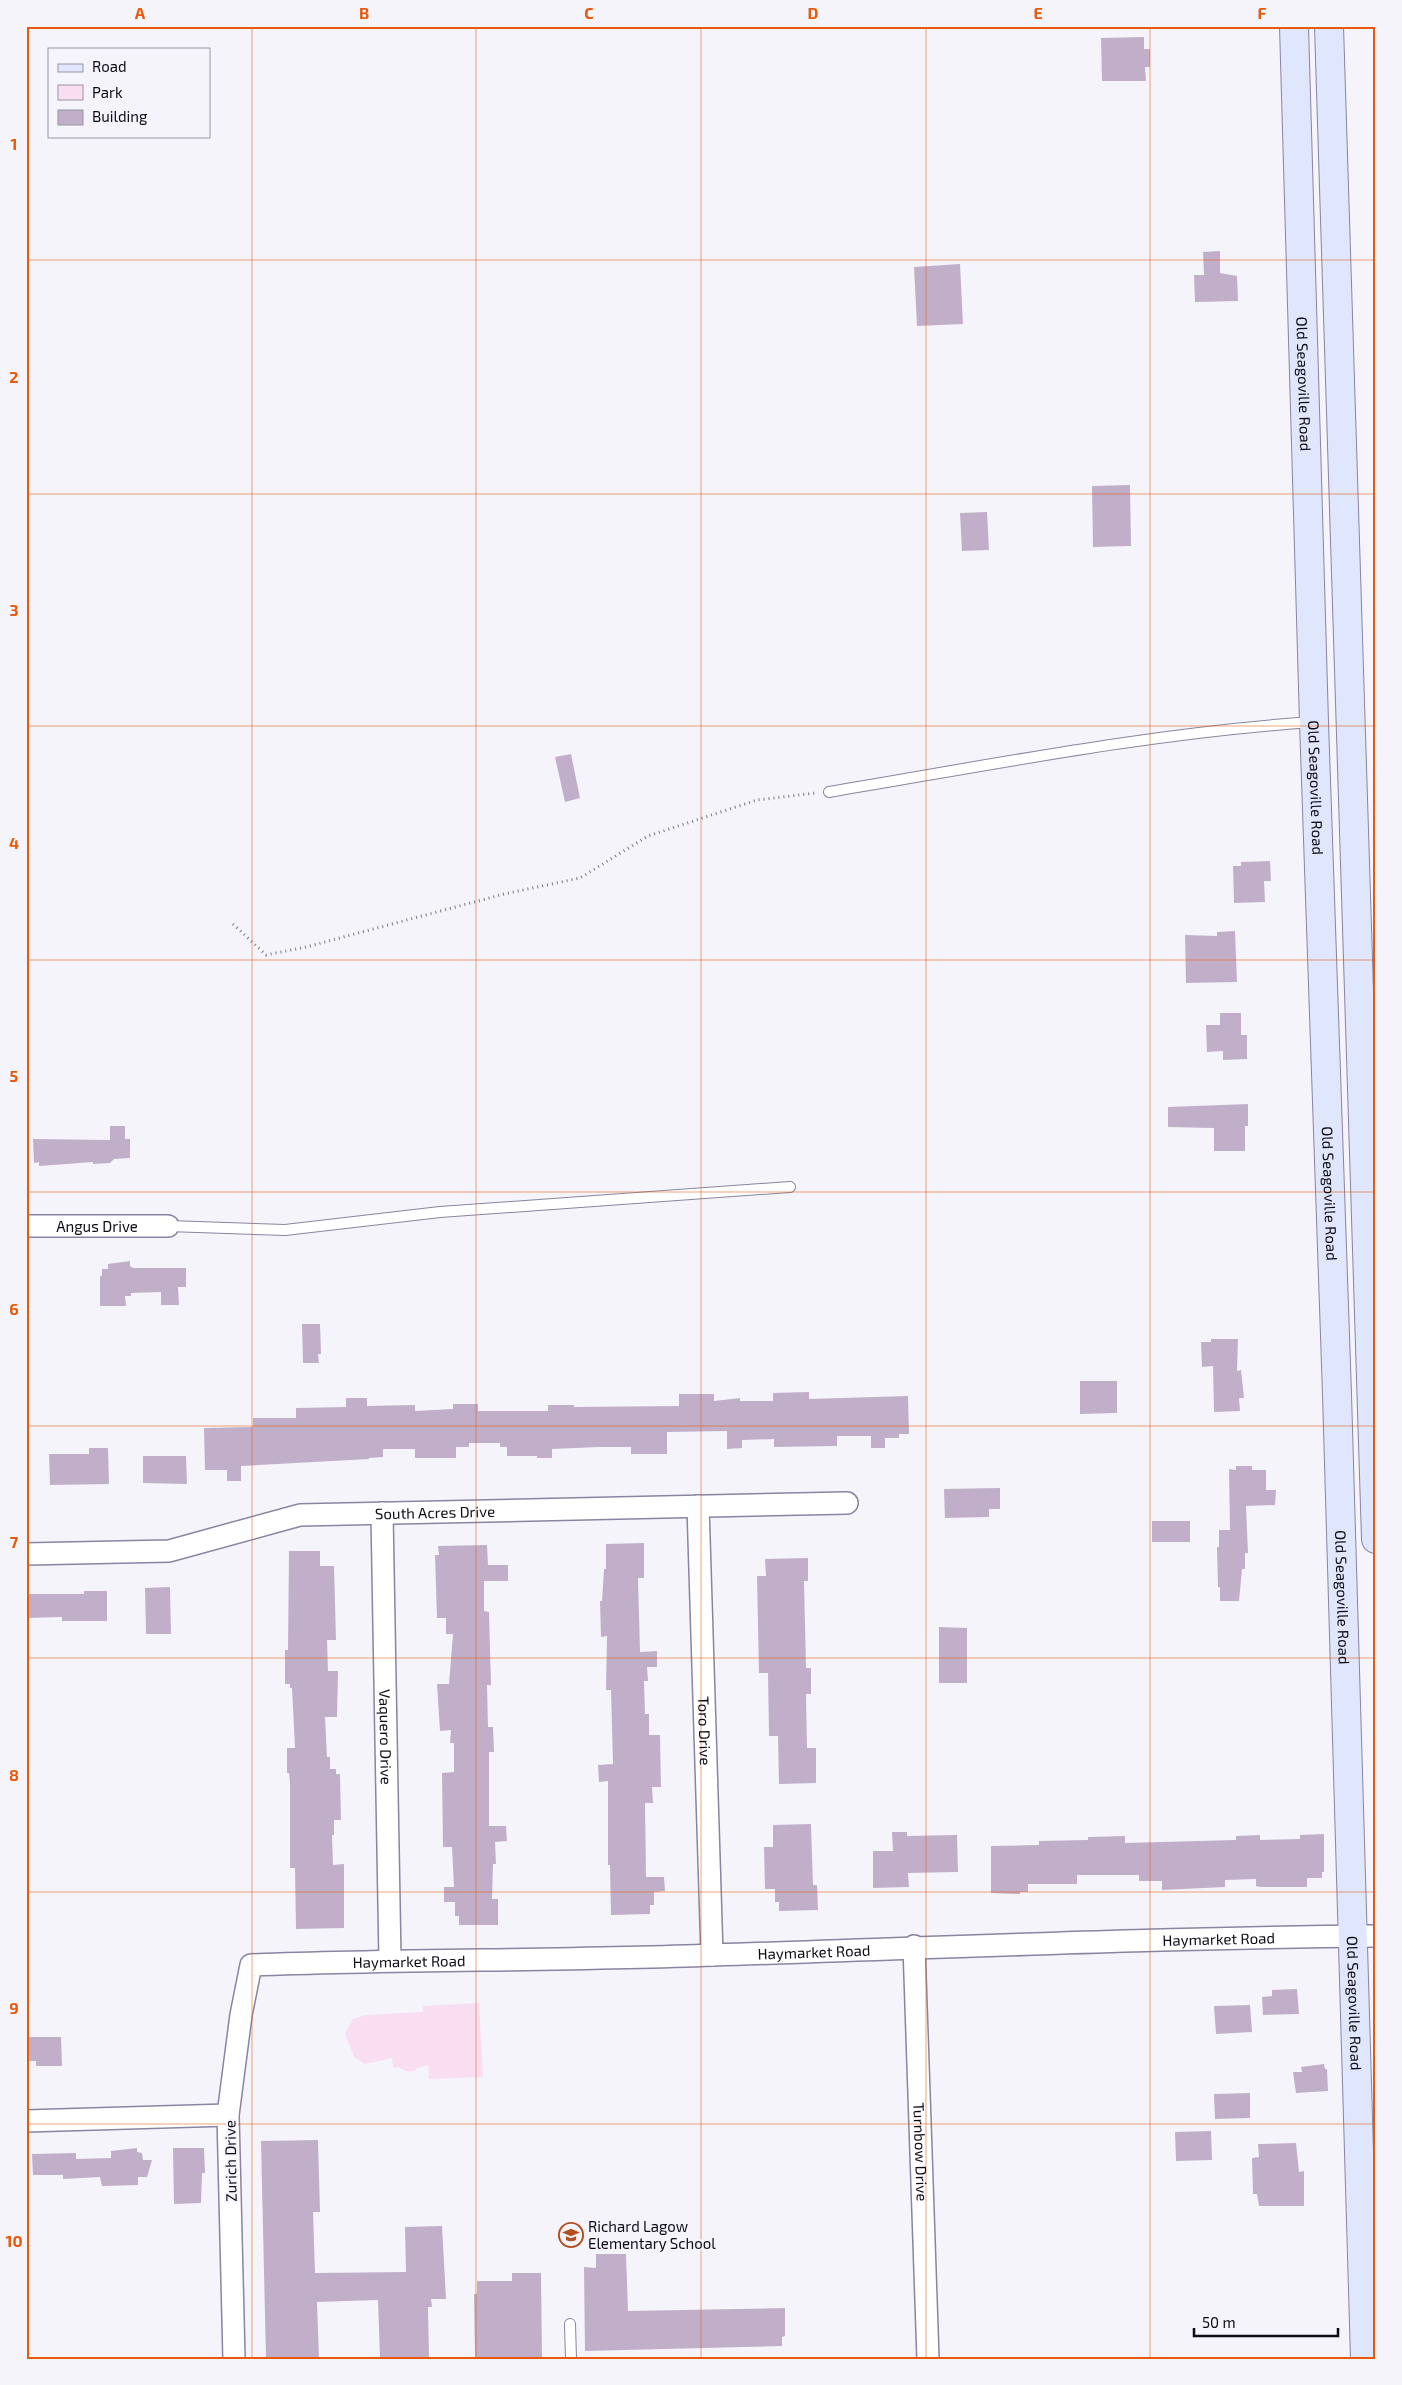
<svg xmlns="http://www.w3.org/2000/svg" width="1402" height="2385" viewBox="0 0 1402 2385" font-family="'Exo 2',sans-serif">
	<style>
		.green { fill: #f9def1 }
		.building { fill: #c1afca }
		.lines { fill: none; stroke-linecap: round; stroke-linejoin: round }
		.lane-casing { stroke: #8984a1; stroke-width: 12 }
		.street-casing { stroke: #8984a1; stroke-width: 24 }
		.secondary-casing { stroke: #8984a1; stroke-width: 30 }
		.path { stroke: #7a7981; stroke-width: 3; stroke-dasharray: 1 4; stroke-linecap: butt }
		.lane { stroke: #fff; stroke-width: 10 }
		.street { stroke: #fff; stroke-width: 21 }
		.secondary { stroke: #e0e6fb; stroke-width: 28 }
		.grid { fill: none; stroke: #e8590c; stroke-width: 1; stroke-opacity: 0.55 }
		.labels { text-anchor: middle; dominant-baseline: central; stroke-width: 4; stroke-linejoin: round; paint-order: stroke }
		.street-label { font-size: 15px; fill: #0c0a14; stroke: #f5f4fb }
		.poi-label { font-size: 15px; fill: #0c0a14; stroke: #f5f4fb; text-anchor: start }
		.neatline { fill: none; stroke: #e8590c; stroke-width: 2 }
		.grid-label { font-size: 16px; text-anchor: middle; font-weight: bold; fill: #e8590c }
	</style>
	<rect width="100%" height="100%" fill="#f5f4fb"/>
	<path class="green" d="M479 2003 483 2077 429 2079 428 2065C415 2067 412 2077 399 2067L393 2068 392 2058 365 2064 354 2057 345 2034 353 2019 366 2015 423 2012V2006Z"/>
	<path class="building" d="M1144 37V49H1150V67H1145L1146 81H1102L1101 38Z
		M1220 251V273L1237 276 1238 301 1195 302 1194 275H1204L1203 252Z
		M960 264 963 324 917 326 914 267Z
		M1130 485 1131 546 1093 547 1092 486Z
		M987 512 989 550 962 551 960 513Z
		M571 754 580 798 565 802 555 757Z
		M1270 861 1271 881H1264L1265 902 1234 903 1233 866H1241V862Z
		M1235 931 1237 982 1186 983 1185 935 1217 936V932Z
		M1220 1013H1241V1035H1247V1059L1223 1060V1051L1207 1052 1206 1025H1220Z
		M1248 1104V1126H1245V1151H1214V1128L1168 1127V1107Z
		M110 1126H125V1139H130V1158L114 1159 110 1163 93 1164V1162L39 1166V1162L34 1163 33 1139 110 1140Z
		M130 1261V1266L133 1268H186V1287H178L179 1305H161V1292L131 1293V1296H125L126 1306H100V1276H102V1269H108V1264Z
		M302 1324H320L321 1354H318L319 1363H303Z
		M1211 1339H1238L1237 1371 1241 1370 1244 1398H1239L1240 1411 1214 1412 1213 1366 1202 1367 1201 1342H1211Z
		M1080 1381H1117V1413L1080 1414Z
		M809 1392V1399L908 1396 909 1434H899V1438H885V1448H871V1436H837V1446L774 1447V1439L742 1440V1448L727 1449V1431L667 1432V1454H631V1447H599L552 1449V1458H537V1456H507V1447H500V1443H469V1447H456V1458H415V1449H383V1457L369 1458V1459L241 1466V1481H227V1470H205L204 1428 253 1427V1418H296V1408L346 1407V1398H367V1406L415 1405V1411L453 1409V1404H478V1411H548V1405H574V1407L679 1406V1394H714V1401L740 1398V1401H773V1393Z
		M89 1448H108L109 1484 50 1485 49 1454H89Z
		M143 1456H186L187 1484 143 1483Z
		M1236 1466H1252V1470H1266V1490H1276L1275 1505 1246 1506 1248 1553H1245V1569H1242L1239 1601H1220V1587H1218L1217 1547H1219V1530H1230L1229 1469 1236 1470Z
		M1000 1488V1509H989V1517L945 1518 944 1489Z
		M1152 1521H1190V1542H1152Z
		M644 1543V1578H638L640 1652 657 1651V1667H647L648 1681H644L645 1714H649V1735H660L661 1787H652L653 1803H645L646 1877H664L665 1891 654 1892V1905H650V1914L611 1915 610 1865H608V1781L599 1782 598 1765 613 1764 611 1690H606L607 1636 601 1637 600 1601H602L604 1569H606V1544Z
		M487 1545 488 1565H508V1581H484V1611L489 1612 491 1685H487L488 1727H493L494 1752H489V1826H506L507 1841 495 1842 496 1864H493L492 1899H498V1925H459V1916H455V1902H444V1887H454L452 1847H443L442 1773 454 1772V1743H450L451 1730 440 1731 437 1684H449L453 1634H446V1618H437L435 1555H439L438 1546Z
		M289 1551H320V1566H334L336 1640H327L328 1671H338L337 1717H325L327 1757H330V1769H336V1774H340L341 1820H334V1835H332L333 1865 344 1864V1928L296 1929 295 1868H290V1782L289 1773H287V1748H295L292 1688H290V1684H285V1650H288Z
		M808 1558V1581H804L806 1668H811V1694H806L807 1748H816V1783L779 1784 778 1736H769L768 1673H759L757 1576H766L765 1559Z
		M170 1587 171 1634H146L145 1588Z
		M84 1591H107V1621H62V1617L26 1618V1594H84Z
		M939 1627 967 1628V1683H939Z
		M811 1824 813 1885H817L818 1910 779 1911V1902H775V1889H765L764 1847H773V1825Z
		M892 1832H907V1836L957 1835 958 1872 908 1873 909 1887 873 1888V1851H893Z
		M1324 1834V1872H1322V1878H1307V1887H1260L1256 1886V1879L1225 1880V1887L1162 1890V1881H1139V1875H1077V1884H1028V1892H1020V1894L991 1893V1846L1039 1845V1841L1088 1840V1837L1125 1836V1843L1236 1840V1836L1260 1835V1840L1300 1839V1835Z
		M1297 1989 1299 2014 1263 2015 1262 1997 1272 1996V1990Z
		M1250 2005 1252 2032 1216 2034 1214 2006Z
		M26 2037H61L62 2066H36V2061H26Z
		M1324 2064 1325 2069H1327L1328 2091 1296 2093 1293 2072H1302L1301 2067Z
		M1250 2093V2118L1215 2119 1214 2094Z
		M1211 2131 1212 2160 1176 2161 1175 2132Z
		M318 2140 320 2212H313L315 2273 406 2272 405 2227 442 2226 446 2299H431L432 2307H428L429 2359H380L378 2300 317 2302 319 2359H266L261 2141Z
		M1296 2143 1299 2172 1304 2171V2206H1259L1257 2194H1253L1252 2158 1259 2157 1258 2144Z
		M137 2148V2152L142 2153 143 2160H152L147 2177H138V2185L102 2186 100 2177 63 2179V2175H33L32 2154 76 2153V2159L111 2158V2151Z
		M173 2148H204L205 2173H202L201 2203 174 2204Z
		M596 2254H626L628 2311 785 2308V2336L782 2337V2346L585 2351 584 2267 596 2268Z
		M512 2273H541L542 2359H475L474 2294H477V2281H512Z"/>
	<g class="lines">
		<defs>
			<path id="lane" d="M829 792C990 765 1150 733 1313 722
				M168 1226 285 1230 440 1212 790 1187
				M570 2324 571 2359"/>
			<g id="street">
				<path id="s1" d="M26 1226H168"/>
				<path id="s2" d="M698 1506 712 1955"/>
				<path id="s3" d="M382 1513 390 1960"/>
				<path id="s4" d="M26 1554 169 1551 300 1515 847 1503"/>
				<path id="s5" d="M914 1946 928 2359"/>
				<path d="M26 2121 228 2115"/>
				<path id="s6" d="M234 2359 228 2115 241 2015 251 1965C405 1959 560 1961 714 1955 935 1948 1155 1938 1376 1936"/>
			</g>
			<g id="secondary">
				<path id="s7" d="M1294 26 1314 722 1337 1394 1365 2359"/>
				<path d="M1329 26 1376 1539"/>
			</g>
		</defs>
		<use href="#lane" class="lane-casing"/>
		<use href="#street" class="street-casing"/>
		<use href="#secondary" class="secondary-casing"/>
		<path class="path" d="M233 924 266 955 306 947 504 894 580 878 648 836 757 800 816 793"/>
		<use href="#lane" class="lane"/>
		<use href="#street" class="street"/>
		<use href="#secondary" class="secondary"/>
	</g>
	<path class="grid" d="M252 26V2359M476 26V2359M701 26V2359M926 26V2359M1150 26V2359M26 260H1376M26 494H1376M26 726H1376M26 960H1376M26 1192H1376M26 1426H1376M26 1658H1376M26 1892H1376M26 2124H1376"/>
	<defs>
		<symbol id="school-ring" viewBox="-11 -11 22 22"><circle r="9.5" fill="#f5f4fb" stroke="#b34e21" stroke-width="1.5"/><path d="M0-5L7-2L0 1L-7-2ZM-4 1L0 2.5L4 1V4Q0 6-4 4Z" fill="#b34e21"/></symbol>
	</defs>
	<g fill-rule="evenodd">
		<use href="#school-ring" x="557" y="2221" width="28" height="28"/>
	</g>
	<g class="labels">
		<g class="street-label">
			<text stroke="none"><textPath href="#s7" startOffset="358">Old Seagoville Road</textPath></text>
			<text stroke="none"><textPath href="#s7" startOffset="762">Old Seagoville Road</textPath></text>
			<text stroke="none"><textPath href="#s7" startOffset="1168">Old Seagoville Road</textPath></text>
			<text stroke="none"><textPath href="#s1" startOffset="71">Angus Drive</textPath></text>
			<text stroke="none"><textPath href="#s4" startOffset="414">South Acres Drive</textPath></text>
			<text stroke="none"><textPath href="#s7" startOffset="1572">Old Seagoville Road</textPath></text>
			<text stroke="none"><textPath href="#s2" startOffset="225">Toro Drive</textPath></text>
			<text stroke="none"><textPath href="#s3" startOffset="224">Vaquero Drive</textPath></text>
			<text stroke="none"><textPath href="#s6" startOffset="1364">Haymarket Road</textPath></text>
			<text stroke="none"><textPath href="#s6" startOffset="959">Haymarket Road</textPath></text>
			<text stroke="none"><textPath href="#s6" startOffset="554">Haymarket Road</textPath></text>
			<text stroke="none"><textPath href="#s7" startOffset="1978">Old Seagoville Road</textPath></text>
			<text stroke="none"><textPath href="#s5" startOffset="206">Turnbow Drive</textPath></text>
			<text transform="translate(230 2161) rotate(-91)">Zurich Drive</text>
		</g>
		<g class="poi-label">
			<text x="588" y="2226">Richard Lagow<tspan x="588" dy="17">Elementary School</tspan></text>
		</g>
	</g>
	<rect width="1402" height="2385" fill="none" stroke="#f5f4fb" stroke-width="55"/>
	<rect x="48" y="48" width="162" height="90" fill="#f5f4fb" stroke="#98969f"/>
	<rect x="58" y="64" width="25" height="8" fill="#e0e6fb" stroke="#98969f"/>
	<text x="92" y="72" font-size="15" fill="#0c0a14">Road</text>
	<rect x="58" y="85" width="25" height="15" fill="#f9def1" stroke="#98969f"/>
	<text x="92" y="98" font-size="15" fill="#0c0a14">Park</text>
	<rect x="58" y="110" width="25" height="15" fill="#c1afca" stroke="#98969f"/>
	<text x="92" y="122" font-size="15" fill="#0c0a14">Building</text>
	<path d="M1194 2328v8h144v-8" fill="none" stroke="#0c0a14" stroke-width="2.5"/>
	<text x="1202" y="2328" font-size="15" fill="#0c0a14" stroke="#f5f4fb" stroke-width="4" paint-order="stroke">50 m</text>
	<rect x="28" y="28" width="1346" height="2330" class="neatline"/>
	<g class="grid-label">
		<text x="140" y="19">A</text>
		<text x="364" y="19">B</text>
		<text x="589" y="19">C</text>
		<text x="813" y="19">D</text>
		<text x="1038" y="19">E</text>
		<text x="1262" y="19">F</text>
		<text x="14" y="150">1</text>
		<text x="14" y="383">2</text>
		<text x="14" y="616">3</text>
		<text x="14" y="849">4</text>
		<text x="14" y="1082">5</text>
		<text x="14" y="1315">6</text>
		<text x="14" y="1548">7</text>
		<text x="14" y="1781">8</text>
		<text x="14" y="2014">9</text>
		<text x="14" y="2247">10</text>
	</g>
</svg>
